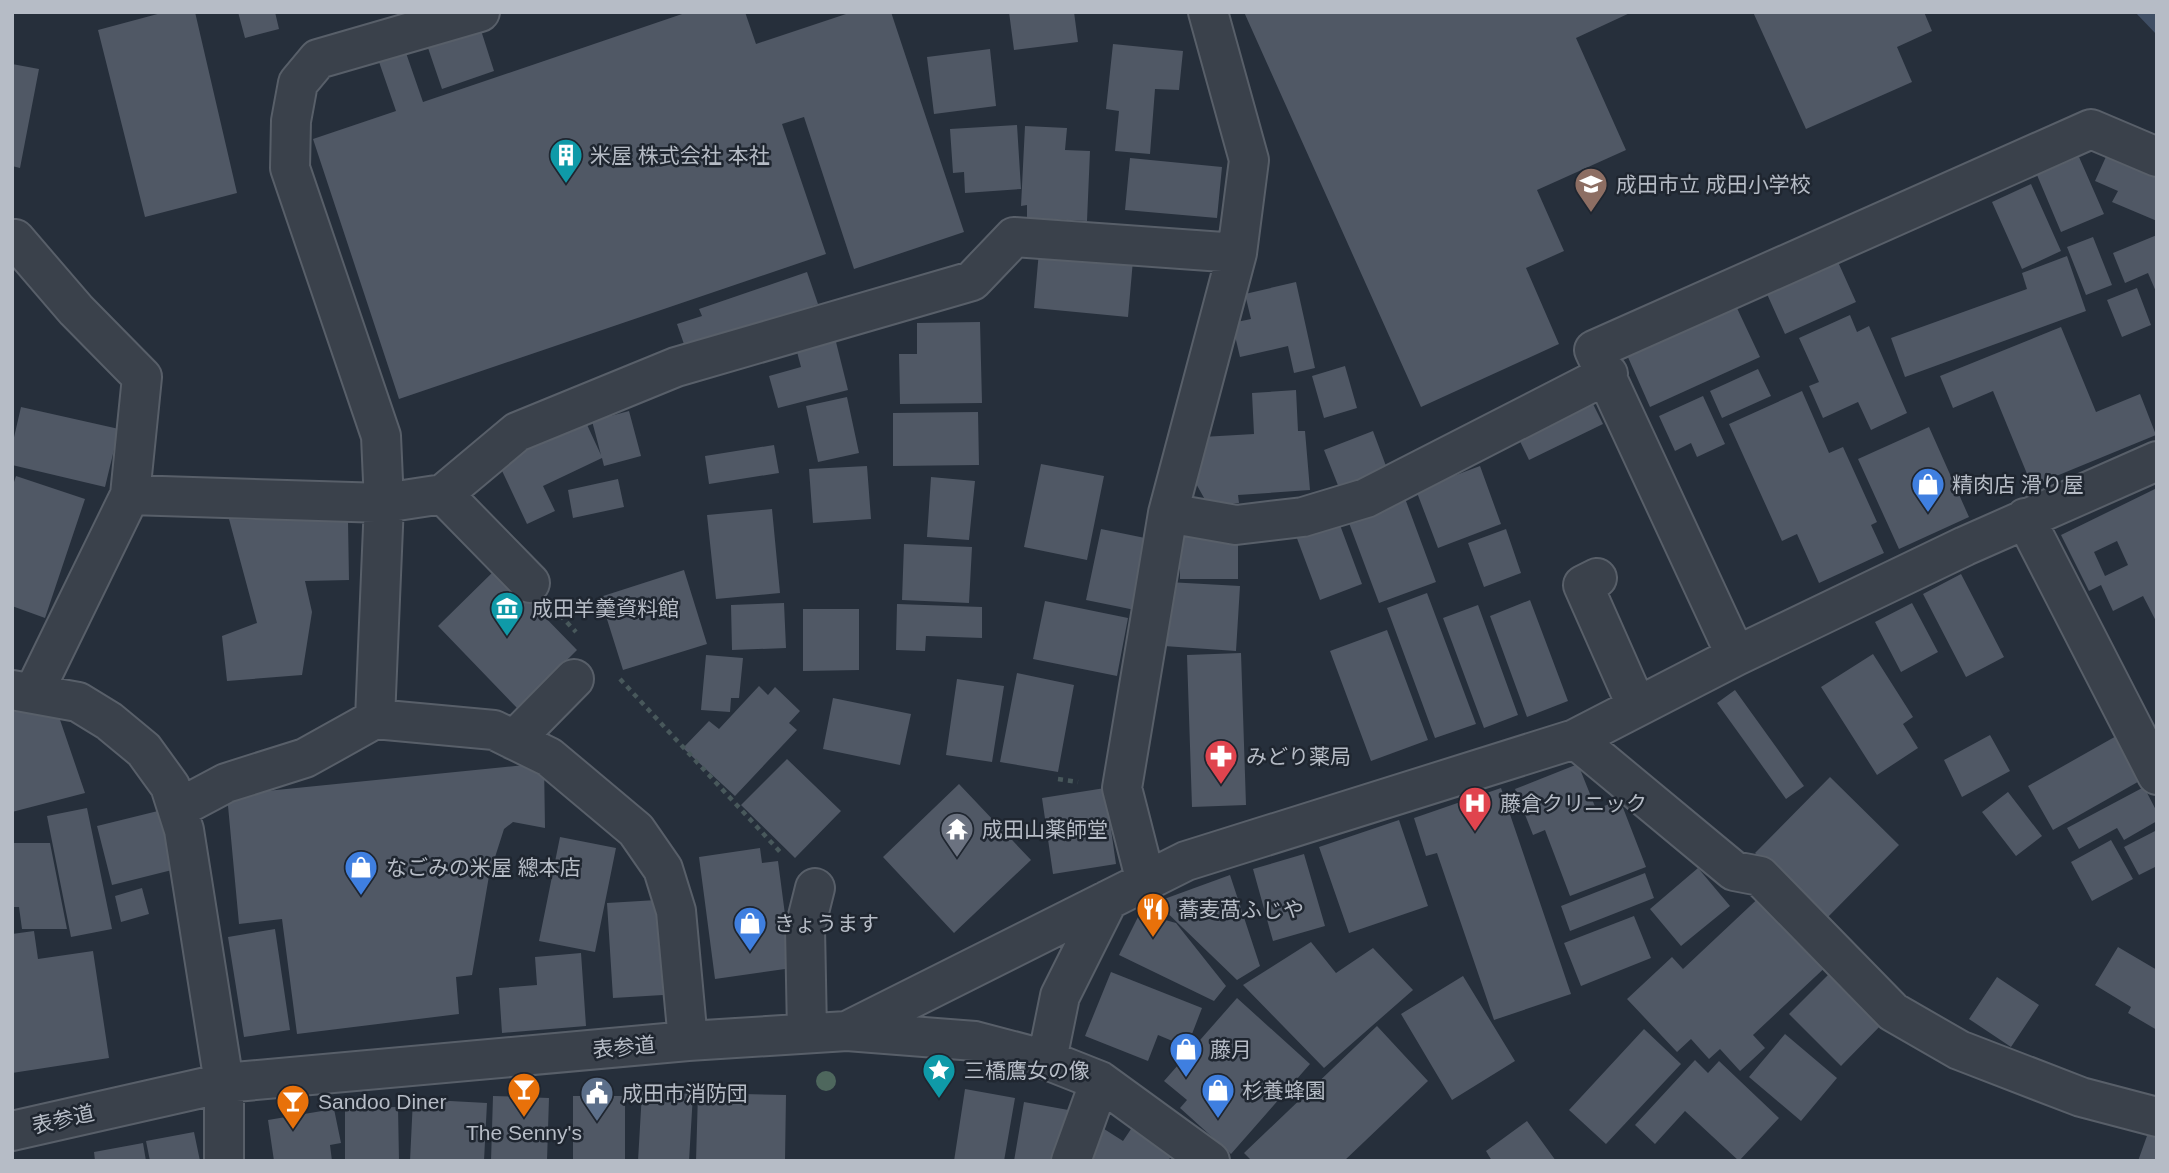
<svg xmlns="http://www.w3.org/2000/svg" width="2169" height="1173" viewBox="0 0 2169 1173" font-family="Helvetica,'Noto Sans JP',sans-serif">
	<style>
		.water { fill: #3f4e64 }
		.building { fill: #505865; fill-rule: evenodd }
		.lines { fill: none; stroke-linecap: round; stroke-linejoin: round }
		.minor-casing { stroke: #585f69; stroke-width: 42 }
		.path { stroke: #48585b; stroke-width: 4.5; stroke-dasharray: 5 5; stroke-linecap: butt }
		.minor { stroke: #3a414b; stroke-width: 38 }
		.tree { fill: #4e675d }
		.labels { text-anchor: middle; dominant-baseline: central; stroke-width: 5; stroke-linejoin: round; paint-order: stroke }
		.poi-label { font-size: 21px; fill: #b6bcc6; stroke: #1f2630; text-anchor: start }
		.street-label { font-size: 21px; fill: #b6bcc6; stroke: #1f2630 }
	</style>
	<rect width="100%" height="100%" fill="#262f3b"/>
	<path class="water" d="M2135 12H2157V35Z"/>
	<path class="building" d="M165 12H195L237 193 145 217 98 30Z
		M238 12H275L279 29 245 38Z
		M688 12H745L756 44 852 12H891L964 232 854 269 804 117 782 124 826 254 399 399 313 139 396 111 378 59 405 50 423 102Z
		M1009 12H1074L1078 42 1014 50Z
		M1244 12H1632L1576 38 1626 150 1537 190 1564 251 1526 268 1559 344 1421 407Z
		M1753 12H1924L1932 31 1897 47 1912 82 1806 129Z
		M479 24 494 71 442 89 426 42Z
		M1113 44 1183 51 1179 90 1155 89 1150 154 1115 151 1119 111 1106 109Z
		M990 49 996 106 934 114 927 57Z
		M12 64 39 69 20 168 12 166Z
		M1017 125 1021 189 965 193 964 172 953 173 950 129Z
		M1025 126 1067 128 1065 150 1090 151 1087 221 1027 218V205L1021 206Z
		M2109 150 2157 171V221L2112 202 2118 191 2095 181Z
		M2079 157 2104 214 2061 232 2037 175Z
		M1130 158 1222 167 1217 218 1125 210Z
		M2031 184 2061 251 2022 269 1992 202Z
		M2157 235V294L2148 273 2125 283 2113 253Z
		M2093 237 2112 285 2086 295 2067 247Z
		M1039 251 1133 260 1128 317 1034 308Z
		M2067 256 2086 311 1905 377 1891 338 2027 289 2022 273Z
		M1838 262 1856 302 1785 334 1767 294Z
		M807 272 818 304 686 350 677 324 702 316 699 309Z
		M1296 282 1315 368 1294 373 1288 346 1240 357 1232 323 1251 319 1245 294Z
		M2137 288 2151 325 2122 337 2107 300Z
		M1736 306 1760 357 1650 407 1627 355Z
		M1850 315 1857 332 1869 326 1907 413 1871 430 1858 402 1823 418 1809 386 1819 382 1799 338Z
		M980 322 982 403 900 404 899 354H917V323Z
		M2061 327 2096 412 2140 394 2156 435 2032 486 1993 391 1953 408 1940 376Z
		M835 338 848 390 778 408 769 376 801 367 796 348Z
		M1345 366 1357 408 1324 418 1312 376Z
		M1758 369 1771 396 1722 418 1710 391Z
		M1296 390 1298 431H1305L1310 490 1238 495 1239 503 1208 505 1194 480 1202 437 1254 434 1252 393Z
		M1802 391 1829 453 1843 447 1877 522 1871 525 1884 553 1819 583 1797 534 1782 541 1729 424Z
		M1703 396 1725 444 1697 457 1691 443 1675 451 1659 416Z
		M847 397 859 453 818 462 806 406Z
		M1590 398 1603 424 1529 460 1516 433Z
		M21 407 119 429 105 487 12 465V446Z
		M629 411 641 456 604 466 602 458 543 486 555 511 527 524 496 458 583 416 601 455 592 421Z
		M978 412 979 465 893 466V413Z
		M1929 427 1969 517 1899 549 1858 459Z
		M1373 431 1389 474 1341 493 1324 450Z
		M774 445 779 473 709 484 705 456Z
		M1041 464 1104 476 1087 560 1024 547Z
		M867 466 871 519 813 523 809 469Z
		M1480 466 1501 524 1438 548 1416 490Z
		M16 476 85 499 45 618 12 606V488Z
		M931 477 975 481 969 540 927 537Z
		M618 479 624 507 573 518 568 490Z
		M2157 488V623L2143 596 2113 611 2101 585 2089 591 2061 535ZM2117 541 2128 565 2105 576 2094 552Z
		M1403 493 1436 582 1379 603 1346 515Z
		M772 509 780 593 716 599 707 515Z
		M1337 517 1362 584 1320 600 1295 533Z
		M229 519 348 521 349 580 305 581 312 612 302 675 227 681 222 636 257 623Z
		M1101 529 1150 539 1135 610 1086 600Z
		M1506 529 1521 573 1484 587 1468 543Z
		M1238 536V579H1180V537Z
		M904 544 972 547 969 603 902 600Z
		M497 568 577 650 518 709 438 626Z
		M684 570 707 644 623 670 600 597Z
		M1961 574 2004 657 1966 677 1923 594Z
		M1168 582 1240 586 1236 651 1164 646Z
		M1427 593 1476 724 1435 738 1387 608Z
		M1530 600 1568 701 1527 717 1490 616Z
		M1045 601 1128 618 1117 676 1033 659Z
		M784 603 786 648 732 650 731 605Z
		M1912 603 1938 652 1901 672 1875 622Z
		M897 604 982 607V638L926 636 925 651 896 650Z
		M1478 605 1518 715 1484 728 1443 618Z
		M803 609H859V670L803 671Z
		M1387 630 1428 740 1371 761 1330 651Z
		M1241 653 1246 805 1192 807 1187 655Z
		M1873 654 1913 717 1903 724 1918 748 1877 775 1821 687Z
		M706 655 743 658 739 698H731L730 712 701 710Z
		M1017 673 1074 685 1058 772 1000 762Z
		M957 679 1004 686 992 762 946 755Z
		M759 686 768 695 775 687 800 711 789 723 797 730 735 796 683 748 709 721 719 729Z
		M1735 690 1804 786 1786 799 1717 703Z
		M833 698 911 714 900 765 823 749Z
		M12 703 56 708 85 793 12 812Z
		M1990 735 2010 771 1962 797 1944 760Z
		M2118 735 2143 779 2053 830 2028 786Z
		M787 759 841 811 795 858 741 805Z
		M544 763 545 828 513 822 504 829 489 876 472 975 456 977 459 1014 297 1034 282 919 239 924 227 795Z
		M1578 764 1596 809 1620 800 1646 867 1570 896 1545 830 1533 835 1515 789Z
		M1830 777 1899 845 1824 921 1755 853Z
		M959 784 1031 860 954 933 883 857Z
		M2144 787 2157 812V821L2124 840 2117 828 2079 849 2067 828Z
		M1105 788 1116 864 1053 874 1042 798Z
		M1501 788 1571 994 1494 1020 1437 853 1426 856 1414 818Z
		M2008 792 2042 836 2016 856 1982 812Z
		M87 808 112 929 71 937 47 816Z
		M162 810 176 869 112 885 97 826Z
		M1399 820 1428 906 1349 933 1319 847Z
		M2157 830V866L2139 875 2124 847Z
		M560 837 616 848 595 952 539 941Z
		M2111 840 2133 879 2092 901 2071 862Z
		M12 843H50L67 929H22L19 907H12Z
		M760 848 762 863 778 861 792 968 715 979 699 857Z
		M1304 854 1325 926 1273 941 1253 869Z
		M1698 868 1730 906 1681 946 1650 909Z
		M1645 873 1654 898 1570 931 1561 906Z
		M1230 875 1260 966 1237 980 1156 902Z
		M142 888 149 914 121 922 115 896Z
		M1766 891 1831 962 1753 1035 1765 1048 1740 1071 1720 1049 1709 1059 1691 1039 1677 1052 1627 999 1672 957 1683 969Z
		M657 900 663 995 613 998 607 903Z
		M1140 913 1176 923 1226 986 1214 1001 1119 955Z
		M1634 916 1651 958 1581 986 1564 943Z
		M275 929 290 1030 244 1037 228 937Z
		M34 931 38 959 93 951 109 1058 12 1073V934Z
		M1311 942 1336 973 1373 948 1413 990 1324 1068 1243 985Z
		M2118 947 2157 970V1030L2128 1013 2131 1007 2095 985Z
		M581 953 586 1026 502 1033 499 988 537 985 535 957Z
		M1833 970 1885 1021 1841 1066 1789 1014Z
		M1111 972 1202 1008 1187 1047 1158 1035 1148 1061 1085 1036Z
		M1463 976 1515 1061 1452 1100 1401 1014Z
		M1997 977 2039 1005 2011 1047 1969 1019Z
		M1237 998 1310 1064 1231 1154 1180 1108 1187 1100 1164 1081Z
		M1377 1026 1428 1081 1344 1161H1252L1244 1153Z
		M1644 1029 1681 1064 1606 1144 1569 1110Z
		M1785 1034 1837 1078 1801 1121 1749 1077Z
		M1695 1060 1708 1073 1719 1061 1779 1118 1739 1161 1685 1111 1655 1144 1635 1125Z
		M965 1089 1015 1098 1004 1161H954Z
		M642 1092 693 1094 689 1161H638Z
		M698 1093 786 1095 785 1161H696Z
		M493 1096 549 1098 547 1161H491Z
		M573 1096H625V1161H573Z
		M413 1099 487 1103 484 1161H410Z
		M1024 1102 1074 1111 1064 1161H1014Z
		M398 1107 399 1161H345V1108Z
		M334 1109 341 1143 330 1145 332 1161H274L268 1120Z
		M1527 1121 1556 1161H1492L1486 1151Z
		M1133 1126 1173 1153 1168 1161H1078L1101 1127 1123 1141Z
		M194 1132 200 1161H150L146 1141Z
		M2148 1133 2157 1136V1161H2138Z
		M143 1143 146 1161H95L94 1152Z"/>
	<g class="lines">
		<defs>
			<path id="minor" d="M15 239 76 310 142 377 130 495 34 692
				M443 494 530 583
				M130 495 384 503 443 494 517 432 676 367 972 281 1014 237 1237 253
				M1168 513 1236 525 1303 517 1366 498 1608 374
				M2025 518 2157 775
				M1597 578 1583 585 1637 707
				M1736 656 1594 350 2091 129 2157 157
				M12 690 78 702 109 721 144 750 170 786 184 830 224 1083V1161
				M375 719 384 503 381 436 290 168 291 121 298 83 318 59 480 12
				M1575 739 1734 871 1760 876 1893 1012 1959 1050 2081 1097 2157 1117
				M514 740 574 679
				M179 808 226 783 305 758 375 719 494 730 549 757 636 830 663 869 676 911 688 1041
				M1146 882 1122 788 1168 513 1237 253 1249 160 1208 12
				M847 1031 1186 861 1575 739 1736 656 1965 546 2157 461
				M807 1032 805 928 815 888
				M1047 1060 1060 996 1108 900
				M12 1131 224 1083 688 1041 847 1031 975 1041 1047 1060 1100 1081 1210 1161
				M1071 1161 1100 1081"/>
		</defs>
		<use href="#minor" class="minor-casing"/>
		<path class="path" d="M560 615 576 632
			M620 679 783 855
			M1058 779 1078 782"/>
		<use href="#minor" class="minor"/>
	</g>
	<circle class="tree" cx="826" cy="1081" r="10"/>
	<defs>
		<symbol id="building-pin" viewBox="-11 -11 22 30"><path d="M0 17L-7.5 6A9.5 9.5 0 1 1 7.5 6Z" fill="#0f9aa8" stroke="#1f2630"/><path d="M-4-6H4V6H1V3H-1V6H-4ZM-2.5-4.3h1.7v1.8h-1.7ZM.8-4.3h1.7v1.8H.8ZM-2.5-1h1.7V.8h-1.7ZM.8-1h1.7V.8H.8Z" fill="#fff"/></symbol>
		<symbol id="school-pin" viewBox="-11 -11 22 30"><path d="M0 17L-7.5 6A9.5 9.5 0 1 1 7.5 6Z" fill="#8d6e63" stroke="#1f2630"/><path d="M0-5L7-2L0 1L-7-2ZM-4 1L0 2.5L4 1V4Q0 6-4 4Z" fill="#fff"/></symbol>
		<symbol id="shop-pin" viewBox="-11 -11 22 30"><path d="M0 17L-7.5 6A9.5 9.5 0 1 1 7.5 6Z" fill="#3f7fe0" stroke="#1f2630"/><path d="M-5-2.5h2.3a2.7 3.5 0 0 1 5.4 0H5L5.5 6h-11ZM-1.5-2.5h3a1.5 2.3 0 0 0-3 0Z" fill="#fff"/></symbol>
		<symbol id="museum-pin" viewBox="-11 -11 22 30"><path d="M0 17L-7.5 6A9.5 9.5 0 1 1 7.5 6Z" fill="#0f9aa8" stroke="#1f2630"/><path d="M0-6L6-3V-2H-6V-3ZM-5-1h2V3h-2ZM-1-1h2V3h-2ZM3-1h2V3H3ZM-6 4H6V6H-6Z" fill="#fff"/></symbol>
		<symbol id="pharmacy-pin" viewBox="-11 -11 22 30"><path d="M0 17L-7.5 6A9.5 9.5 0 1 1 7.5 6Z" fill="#e0444e" stroke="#1f2630"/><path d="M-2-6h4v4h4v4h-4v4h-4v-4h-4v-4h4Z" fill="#fff"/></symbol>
		<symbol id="hospital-pin" viewBox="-11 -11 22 30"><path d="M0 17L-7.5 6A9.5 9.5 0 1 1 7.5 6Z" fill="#e0444e" stroke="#1f2630"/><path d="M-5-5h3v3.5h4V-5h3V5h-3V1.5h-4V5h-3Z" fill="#fff"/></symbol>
		<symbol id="temple-pin" viewBox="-11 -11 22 30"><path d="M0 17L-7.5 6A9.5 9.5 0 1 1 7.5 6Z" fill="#6b7280" stroke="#1f2630"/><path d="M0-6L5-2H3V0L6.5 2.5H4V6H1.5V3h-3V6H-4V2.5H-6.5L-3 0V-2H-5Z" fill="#fff"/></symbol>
		<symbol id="restaurant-pin" viewBox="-11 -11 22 30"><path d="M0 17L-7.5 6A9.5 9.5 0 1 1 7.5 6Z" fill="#e8710a" stroke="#1f2630"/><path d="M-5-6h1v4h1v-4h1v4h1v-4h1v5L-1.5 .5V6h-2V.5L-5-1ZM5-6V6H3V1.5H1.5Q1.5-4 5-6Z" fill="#fff"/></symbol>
		<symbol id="sight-pin" viewBox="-11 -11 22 30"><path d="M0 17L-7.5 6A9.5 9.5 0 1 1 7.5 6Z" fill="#0f9aa8" stroke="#1f2630"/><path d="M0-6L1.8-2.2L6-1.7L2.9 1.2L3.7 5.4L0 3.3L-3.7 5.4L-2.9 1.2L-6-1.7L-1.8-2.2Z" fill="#fff"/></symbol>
		<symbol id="bar-pin" viewBox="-11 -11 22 30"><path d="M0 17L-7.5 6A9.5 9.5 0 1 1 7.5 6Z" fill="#e8710a" stroke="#1f2630"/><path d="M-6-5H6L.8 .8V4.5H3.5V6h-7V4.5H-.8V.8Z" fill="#fff"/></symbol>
		<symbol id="civic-pin" viewBox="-11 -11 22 30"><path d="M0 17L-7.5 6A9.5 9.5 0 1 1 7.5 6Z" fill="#5c6f8a" stroke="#1f2630"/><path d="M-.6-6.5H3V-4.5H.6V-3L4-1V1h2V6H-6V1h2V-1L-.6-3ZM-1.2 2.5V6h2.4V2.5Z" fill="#fff"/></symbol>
	</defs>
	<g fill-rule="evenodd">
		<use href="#building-pin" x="547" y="136" width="38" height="52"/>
		<use href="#school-pin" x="1572" y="165" width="38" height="52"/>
		<use href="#shop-pin" x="1909" y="465" width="38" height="52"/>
		<use href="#museum-pin" x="488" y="589" width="38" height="52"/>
		<use href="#pharmacy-pin" x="1202" y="737" width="38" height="52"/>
		<use href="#hospital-pin" x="1456" y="784" width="38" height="52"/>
		<use href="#temple-pin" x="938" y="810" width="38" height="52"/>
		<use href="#shop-pin" x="342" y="848" width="38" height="52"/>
		<use href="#restaurant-pin" x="1134" y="890" width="38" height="52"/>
		<use href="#shop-pin" x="731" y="904" width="38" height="52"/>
		<use href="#shop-pin" x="1167" y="1030" width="38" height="52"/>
		<use href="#sight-pin" x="920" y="1051" width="38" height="52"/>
		<use href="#bar-pin" x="505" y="1070" width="38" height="52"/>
		<use href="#shop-pin" x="1199" y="1071" width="38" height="52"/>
		<use href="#civic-pin" x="578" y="1074" width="38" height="52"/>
		<use href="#bar-pin" x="274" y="1082" width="38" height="52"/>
	</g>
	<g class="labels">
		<g class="poi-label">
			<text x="590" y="155">米屋 株式会社 本社</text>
			<text x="1616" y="184">成田市立 成田小学校</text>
			<text x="1952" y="484">精肉店 滑り屋</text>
			<text x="532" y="608">成田羊羹資料館</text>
			<text x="1246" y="756">みどり薬局</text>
			<text x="1500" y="803">藤倉クリニック</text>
			<text x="982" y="829">成田山薬師堂</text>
			<text x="386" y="867">なごみの米屋 總本店</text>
			<text x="1178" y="909">蕎麦萵ふじや</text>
			<text x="774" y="923">きょうます</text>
			<text x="1210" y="1049">藤月</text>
			<text x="964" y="1070">三橋鷹女の像</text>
			<text x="1242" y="1090">杉養蜂園</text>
			<text x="622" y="1093">成田市消防団</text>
			<text x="318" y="1101">Sandoo Diner</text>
			<text x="524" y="1132" text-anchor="middle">The Senny's</text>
		</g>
		<g class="street-label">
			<text transform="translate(624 1047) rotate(-5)">表参道</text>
			<text transform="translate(63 1119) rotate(-13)">表参道</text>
		</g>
	</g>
	<rect width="2169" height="1173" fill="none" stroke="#b6bcc6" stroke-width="28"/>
</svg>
